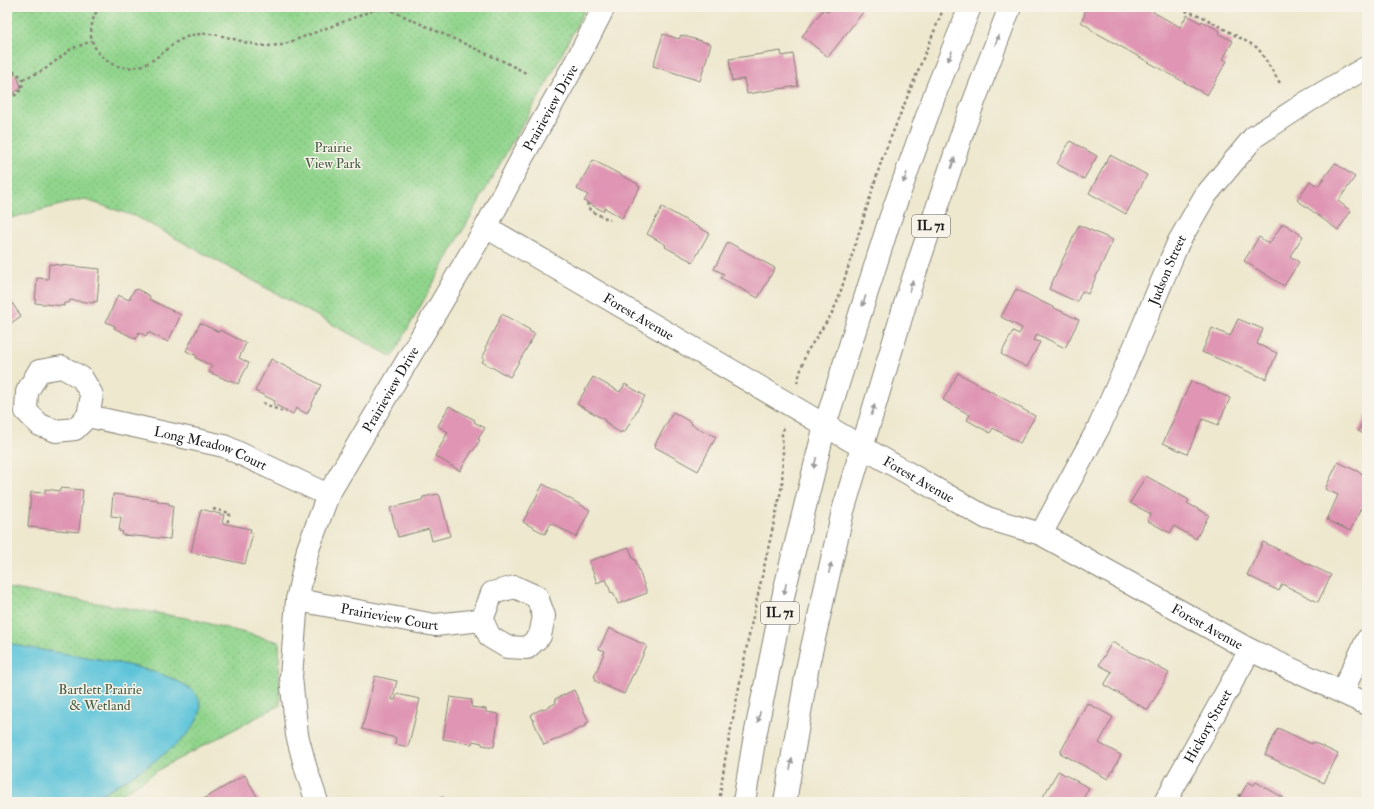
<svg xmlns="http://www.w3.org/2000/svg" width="1374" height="809" viewBox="0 0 1374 809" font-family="'IM FELL Double Pica',serif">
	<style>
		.park { fill: url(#park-dots); stroke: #567854 }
		.water { fill: #5dc4da; stroke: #3c707b }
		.building { fill: #df95b3 }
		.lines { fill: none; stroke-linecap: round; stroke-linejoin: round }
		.minor-casing { stroke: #858276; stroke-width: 24 }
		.primary-casing { stroke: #858276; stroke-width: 24 }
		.path { stroke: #858276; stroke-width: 2.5; stroke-dasharray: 3 3; stroke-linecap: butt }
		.minor { stroke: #fff; stroke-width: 22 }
		.primary { stroke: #fff; stroke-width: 22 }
		.oneway { fill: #999 }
		.labels { text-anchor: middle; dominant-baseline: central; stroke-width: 3; stroke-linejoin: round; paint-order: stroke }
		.shield { fill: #f7f3e8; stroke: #5e5c59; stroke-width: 1 }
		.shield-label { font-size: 13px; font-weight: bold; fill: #1c1c1c }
		.street-label { font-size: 14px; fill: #1c1c1c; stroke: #f7f3e8 }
		.park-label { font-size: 14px; fill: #455d44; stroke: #f7f3e8 }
	</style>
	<defs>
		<pattern id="park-dots" width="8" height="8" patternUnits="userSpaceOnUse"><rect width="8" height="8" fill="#91d58d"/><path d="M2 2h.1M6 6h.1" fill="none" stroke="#7cb679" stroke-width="1.8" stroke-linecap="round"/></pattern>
	</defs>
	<rect width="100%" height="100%" fill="#f7f3e8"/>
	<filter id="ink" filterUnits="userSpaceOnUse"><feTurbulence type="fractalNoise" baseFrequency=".025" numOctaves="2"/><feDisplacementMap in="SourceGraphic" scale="8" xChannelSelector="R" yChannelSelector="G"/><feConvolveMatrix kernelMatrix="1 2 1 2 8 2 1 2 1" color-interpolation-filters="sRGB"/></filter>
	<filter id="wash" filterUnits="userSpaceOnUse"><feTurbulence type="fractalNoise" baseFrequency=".012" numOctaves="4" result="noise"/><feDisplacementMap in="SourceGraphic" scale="16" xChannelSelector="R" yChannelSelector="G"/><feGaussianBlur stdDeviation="0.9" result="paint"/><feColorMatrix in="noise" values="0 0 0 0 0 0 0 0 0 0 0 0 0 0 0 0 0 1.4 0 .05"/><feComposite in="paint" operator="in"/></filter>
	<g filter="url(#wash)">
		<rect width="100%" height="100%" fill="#eee8cf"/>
		<path class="park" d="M7 7H586L546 85 511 144 392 357 137 217 83 199 7 219Z
			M7 588 192 619 279 642 280 705 165 766 109 802H7Z"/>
		<path class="water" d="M7 642C13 644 19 646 25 647 58 654 191 666 200 702 203 713 195 724 189 732 186 736 182 739 178 743 155 763 128 778 102 794L93 802H7Z"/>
		<g id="blocks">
			<path class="building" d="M832 7H856L863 12 828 57 802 36 824 9 828 12Z
				M1087 7H1155L1153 12 1180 27 1187 15 1201 23 1202 21 1220 31 1219 34 1233 41 1223 59 1227 61 1207 95 1093 31 1089 27 1081 22 1085 14 1084 13Z
				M663 34 679 39 681 35 711 44 700 81 653 66Z
				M781 51 782 56 793 54 798 86 747 94 744 79 732 81 729 59Z
				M7 73 17 75 21 87 12 95 7 94Z
				M1070 141 1097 156 1084 179 1057 164Z
				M1110 155 1147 175 1126 214 1089 193Z
				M593 160 638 184 637 185 640 187 622 218 605 208 603 211 584 201 588 195 577 189Z
				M1335 163 1355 177 1338 201 1351 211 1338 230 1297 200 1310 181 1318 186Z
				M662 207 709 233 693 262 665 247 666 245 647 234Z
				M1283 223 1303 236 1290 256 1299 262 1284 286 1244 261 1259 237 1269 244Z
				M1079 225 1113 240 1088 294 1082 291 1077 302 1049 289Z
				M728 242 775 268 758 298 721 278 724 274 714 269Z
				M49 264 100 269 97 302 94 301V303L70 300 69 303H64V306L35 303 37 278 48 279Z
				M137 289 150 296 149 299 181 315 168 342 148 332 146 336 139 332 136 339 114 328 115 326 106 322 118 295 129 300 134 290H136Z
				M1016 289 1079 320 1065 348 1037 334 1034 340 1040 342 1027 367 1001 354 1013 331 1019 334 1022 328 1001 317Z
				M7 296 21 316 7 326Z
				M502 314 530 330 529 331 535 334 510 377 482 362 484 359 482 358 487 349 485 348Z
				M1238 319 1263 329 1257 344 1277 353 1266 379 1202 352 1212 328 1230 336Z
				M200 323 219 332 220 330 246 343 239 358 249 363 238 384 230 380 229 381 209 372 212 366 196 358 197 356 186 351Z
				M271 359 321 385 307 414 296 408 293 414 273 404 275 401 255 391Z
				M958 373 1035 416 1020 443 993 428 990 433 967 420 970 415 943 400Z
				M593 377 620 392 625 384 645 396 624 433 622 431 621 433 608 425 609 424 605 422V420L577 404Z
				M1191 381 1230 398 1218 425 1203 419 1187 454 1163 443Z
				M449 406 475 420 474 422 485 428 478 439 480 440 473 451H472L460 471 435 456 448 432 438 426Z
				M673 412 692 423 691 424 704 432 705 431 716 437 698 471 655 447 656 444H655Z
				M1367 413V436L1358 431Z
				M1338 462 1367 476V496L1350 531 1327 520 1338 495 1325 489Z
				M1146 476 1189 500 1187 503 1209 515 1196 539 1174 526 1170 533 1148 521 1151 514 1130 503Z
				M543 484 590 510 576 537 551 523 545 534 523 522Z
				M60 488 83 490 79 532 28 527 31 492 45 493V489L60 491Z
				M113 494 158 500V502L169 503V505H173L170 539 122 535 123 532 119 531 121 517 111 516Z
				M438 494 440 496 450 536 432 541 429 529 398 537 390 508 422 500 423 497Z
				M201 509 224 515 222 523 251 529 250 532 253 533 245 564 191 552Z
				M1263 542 1331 575 1318 602 1282 584 1279 591 1247 575Z
				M629 547 633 559H635L647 593 618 604 613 592 611 593 606 579 597 583 589 561Z
				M609 628 647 646 634 675 633 674 624 694 595 681 596 678 594 677 605 651 599 649Z
				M1112 642 1169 673 1148 710 1104 685 1112 672 1099 665Z
				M375 676 397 681 392 700H395L397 694 420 699 408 747 395 744 396 738 362 729Z
				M574 690 589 722 586 723 587 725 544 745 531 715 533 714V713L542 709V710L556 703 555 699Z
				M450 697 472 700 471 707 486 709V712L499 714 494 747 482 745V743L473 741 472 744 443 739Z
				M1087 703 1113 717 1099 743 1121 755 1108 779 1060 753Z
				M1278 728 1312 744 1313 742 1338 754 1324 783 1265 755Z
				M1058 771 1089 788 1081 802H1040Z
				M245 775 260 802H198Z
				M1248 782 1254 785 1256 782 1284 798 1283 802H1237Z
				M443 797 446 802H433Z"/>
		</g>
	</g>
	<g filter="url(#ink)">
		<use href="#blocks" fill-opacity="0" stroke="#858276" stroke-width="1"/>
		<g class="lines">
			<defs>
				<g id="minor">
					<path id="s1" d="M486 227 862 447 987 518 1041 534 1250 650 1367 704"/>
					<path d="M62 367 82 378 92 395 88 416 75 429 56 431 40 425 26 411 27 392 39 371Z"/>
					<path id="s2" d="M88 416 224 446 328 495"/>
					<path id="s3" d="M1041 534 1100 425 1134 348 1178 243 1205 196 1254 137 1307 102 1367 67"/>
					<path d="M515 587 537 597 544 616 540 636 527 648 507 647 490 637 482 620 492 593Z"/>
					<path id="s4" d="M297 600 435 625 482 620"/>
					<path d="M1342 692 1367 640"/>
					<path id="s5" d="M317 802 306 769 297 735 291 677 297 600 308 549 328 495 486 227 524 154 577 60 604 7"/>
					<path id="s6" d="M1165 802 1250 650"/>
				</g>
				<path id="primary" d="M744 802 754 741 785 588 825 425 890 219 936 91 970 7
					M785 802 808 665 843 511 909 291 965 125 1010 7"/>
			</defs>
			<use href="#minor" class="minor-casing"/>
			<use href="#primary" class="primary-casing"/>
			<path class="path" d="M100 7C93 15 91 25 91 36 92 44 98 54 105 59 116 69 134 70 148 63 167 52 176 36 200 34 223 32 244 45 267 46 272 46 277 45 282 45L382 7 388 9 507 63 526 73
				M1174 7 1201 16 1258 48 1280 83
				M7 70 17 73 23 79C23 89 18 97 7 97
				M23 79 44 70 71 49 92 41
				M588 203 587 207 593 212 610 220
				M797 383 806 353 831 315 838 300 882 159 944 7
				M263 403 283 412 287 411
				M213 509 230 513 227 524
				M719 802 725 760 749 635 782 486 783 454 782 434 784 427
				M1236 802 1241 792"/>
			<use href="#minor" class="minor"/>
			<use href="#primary" class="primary"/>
		</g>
		<defs><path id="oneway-solid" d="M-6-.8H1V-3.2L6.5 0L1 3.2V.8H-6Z"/></defs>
		<g class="oneway">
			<use href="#oneway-solid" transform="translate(997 40) rotate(-69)"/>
			<use href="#oneway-solid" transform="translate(950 56) rotate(112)"/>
			<use href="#oneway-solid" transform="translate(953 163) rotate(-71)"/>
			<use href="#oneway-solid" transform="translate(905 178) rotate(110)"/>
			<use href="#oneway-solid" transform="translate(911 286) rotate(-71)"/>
			<use href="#oneway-solid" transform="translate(864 301) rotate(108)"/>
			<use href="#oneway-solid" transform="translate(873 410) rotate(-73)"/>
			<use href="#oneway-solid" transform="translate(815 463) rotate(104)"/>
			<use href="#oneway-solid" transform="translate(830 568) rotate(-77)"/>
			<use href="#oneway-solid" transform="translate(785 589) rotate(102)"/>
			<use href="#oneway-solid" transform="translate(759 717) rotate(102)"/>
			<use href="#oneway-solid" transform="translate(791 764) rotate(-80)"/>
		</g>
	</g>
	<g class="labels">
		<g class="shield">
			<rect x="912" y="215" width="38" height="22" rx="3"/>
			<rect x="761" y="602" width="38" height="22" rx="3"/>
		</g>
		<g class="shield-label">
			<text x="931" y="226">IL 71</text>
			<text x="780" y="613">IL 71</text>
		</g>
		<g class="street-label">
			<text stroke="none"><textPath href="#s5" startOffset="762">Prairieview Drive</textPath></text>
			<text stroke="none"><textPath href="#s3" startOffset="293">Judson Street</textPath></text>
			<text stroke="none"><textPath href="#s1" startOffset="177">Forest Avenue</textPath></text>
			<text stroke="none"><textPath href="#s5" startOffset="438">Prairieview Drive</textPath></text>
			<text stroke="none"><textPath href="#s2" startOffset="127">Long Meadow Court</textPath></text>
			<text stroke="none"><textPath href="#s1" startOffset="501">Forest Avenue</textPath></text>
			<text stroke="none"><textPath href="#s4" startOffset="94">Prairieview Court</textPath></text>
			<text stroke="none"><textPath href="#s1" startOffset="826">Forest Avenue</textPath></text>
			<text stroke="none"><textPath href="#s6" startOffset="87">Hickory Street</textPath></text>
		</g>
		<g class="park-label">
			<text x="333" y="147">Prairie<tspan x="333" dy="16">View Park</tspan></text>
			<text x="100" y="689">Bartlett Prairie<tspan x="100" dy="16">&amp; Wetland</tspan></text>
		</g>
	</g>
	<rect width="1374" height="809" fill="none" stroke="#f7f3e8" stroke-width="24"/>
</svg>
